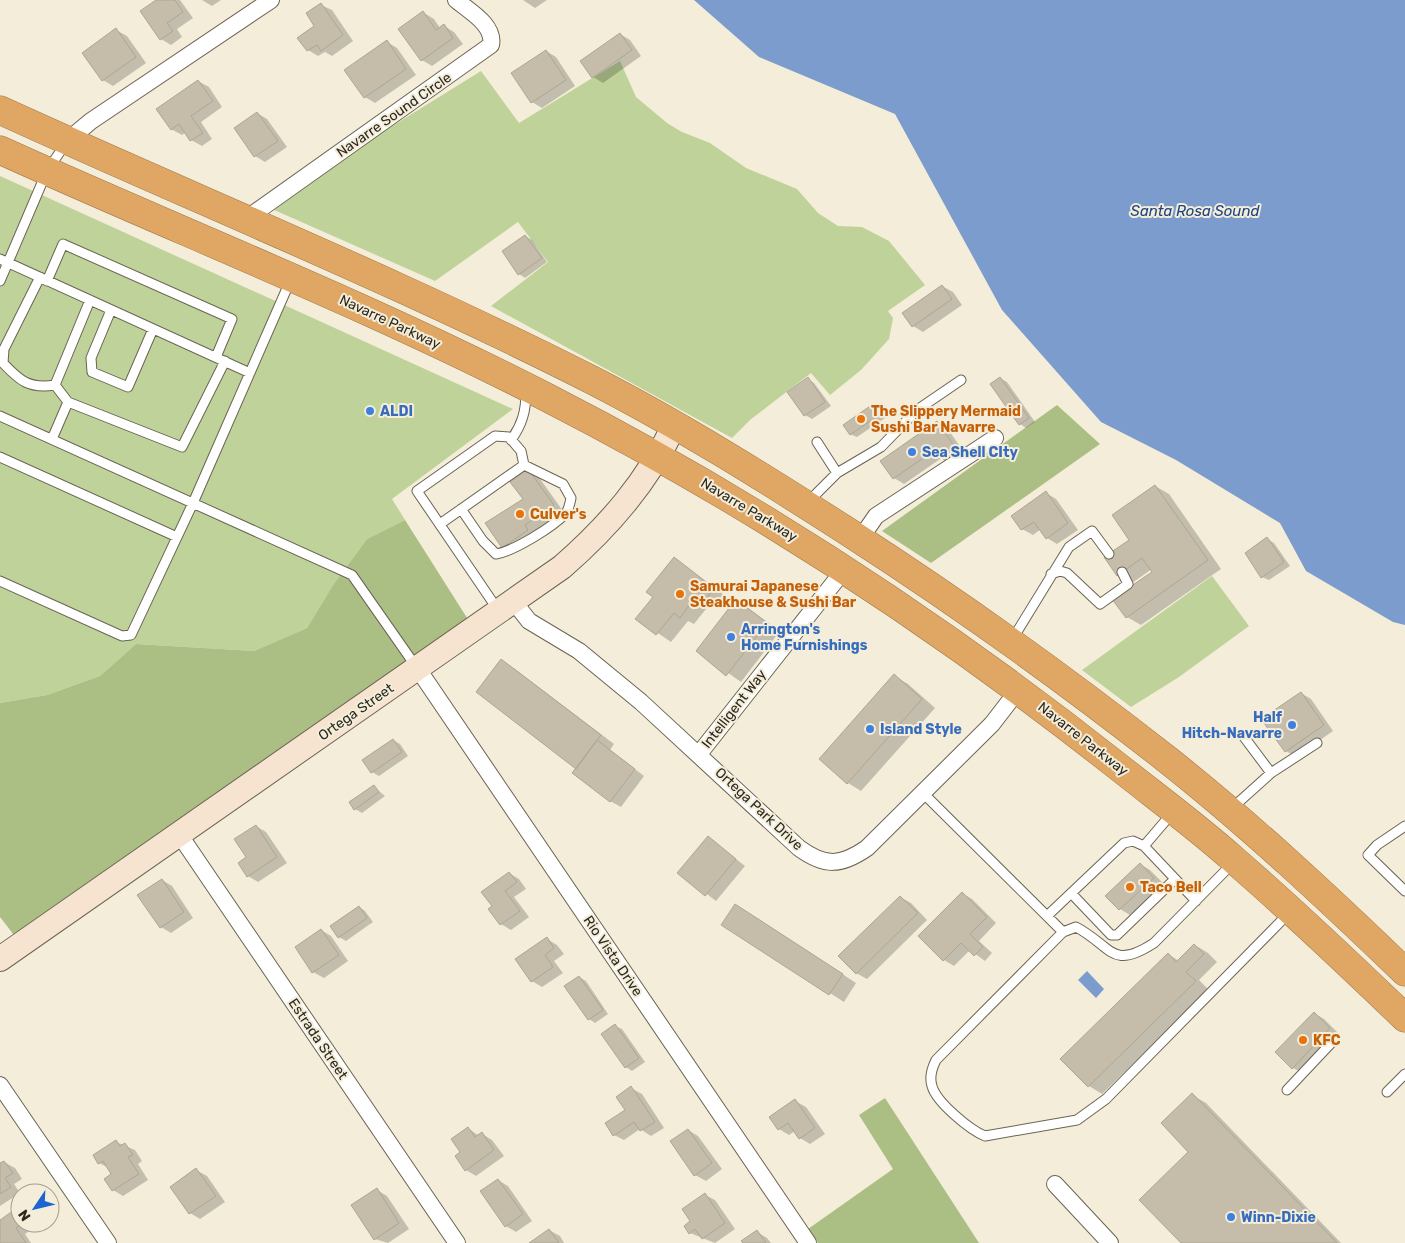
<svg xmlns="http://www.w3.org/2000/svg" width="1405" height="1243" viewBox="0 0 1405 1243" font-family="Rubik,sans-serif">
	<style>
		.green { fill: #bfd29a }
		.forest { fill: #abbe84 }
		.water { fill: #7c9ccd }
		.shadow { fill: #0003 }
		.building { fill: #c5bdaa; stroke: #ada694 }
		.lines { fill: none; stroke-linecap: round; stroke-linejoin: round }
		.lane-casing { stroke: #6a6453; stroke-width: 11 }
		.street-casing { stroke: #6a6453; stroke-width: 18 }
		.secondary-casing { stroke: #6a6453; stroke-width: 26 }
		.highway-casing { stroke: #a07a4c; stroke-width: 29 }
		.lane { stroke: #fff; stroke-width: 9 }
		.street { stroke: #fff; stroke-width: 16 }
		.secondary { stroke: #f6e4d0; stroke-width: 24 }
		.highway { stroke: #e0a664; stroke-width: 28 }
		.shop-dot { fill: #3f7fe0; stroke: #f4edd9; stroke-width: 2 }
		.food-dot { fill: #e8710a; stroke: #f4edd9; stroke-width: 2 }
		.labels { text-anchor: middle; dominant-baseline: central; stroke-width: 4; stroke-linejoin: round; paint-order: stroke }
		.street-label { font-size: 14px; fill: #2a2820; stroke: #f4edd9 }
		.shop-label { font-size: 14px; font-weight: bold; fill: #366cbe; stroke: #f4edd9; text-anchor: start }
		.food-label { font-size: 14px; font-weight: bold; fill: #c56008; stroke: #f4edd9; text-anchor: start }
		.water-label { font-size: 15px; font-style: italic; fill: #1d4480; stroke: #f4edd9 }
	</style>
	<rect width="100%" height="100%" fill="#f4edd9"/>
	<path class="green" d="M620 61 636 97 667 123 682 132 710 143 746 168 797 189 818 213 838 226 862 227 889 241 925 285 888 311 893 318 889 339 861 370 830 395 811 373 750 420 732 438 491 306 548 262 518 222 435 281 272 209 373 138 481 71 519 123Z
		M0 176 513 409 392 499 405 520 367 539 333 585 307 628 254 651 136 644 100 676 47 695 0 703Z
		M1212 576 1249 626 1179 677 1131 707 1082 670Z"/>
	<path class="forest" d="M1057 405 1100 444 931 563 882 531Z
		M405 520 469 621 17 939 0 917V703L47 695 100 676 136 644 254 651 307 628 333 585 367 539Z
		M885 1098 979 1243H818L808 1229 893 1169 859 1115Z"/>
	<path class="water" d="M694 0H1405V625L1393 622 1306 571 1280 523 1176 460 1101 422 1002 310 895 114 759 57Z
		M1087 971 1104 989 1096 998 1078 980Z"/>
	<path class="shadow" d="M158 0H180L193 18 177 29 182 37 171 45 161 39Z
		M202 0H221L212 6Z
		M523 0H547L535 8Z
		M321 5 332 10 353 41 332 56 325 52 318 56 308 50Z
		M424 13 434 19 440 28 444 26 454 32 463 44 432 66 422 60Z
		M116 30 127 36 146 63 113 86 103 80Z
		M620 34 630 40 641 56 603 83 593 77Z
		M387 42 397 48 416 75 375 103 365 97Z
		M546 51 556 57 575 86 542 108 532 102Z
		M198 81 209 87 222 107 201 122 212 139 202 146 191 140 186 132 182 135 171 129Z
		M257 113 267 119 287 147 265 162 255 156 235 128Z
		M525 236 532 240 547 262 525 278 519 274Z
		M942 286 953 292 962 305 923 332 913 326Z
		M1000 378 1007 382 1035 422 1026 428 1020 424Z
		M808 379 814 383 831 406 812 419 805 415Z
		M873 406 879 409 885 418 857 437 850 434Z
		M937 422 947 428 971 462 943 457 904 484 894 478Z
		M528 471 538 476 563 511 534 531 538 537 513 553 503 547 524 499Z
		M1155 486 1169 494 1221 569 1141 625 1127 617 1154 572 1152 569 1132 583 1118 575Z
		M1046 493 1056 499 1078 530 1057 544 1047 538 1041 529 1033 535 1022 529Z
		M1267 539 1274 543 1290 566 1269 580 1262 577Z
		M674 558 727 597 718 609 710 604 694 624 688 621 671 642 637 619 655 596Z
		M737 600 780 631 741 682 697 651Z
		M501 661 515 669 614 744 610 750 644 776 621 807 610 801 578 767Z
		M894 676 908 684 935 708 861 791 848 783Z
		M1301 693 1311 699 1333 731 1296 757 1286 751Z
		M393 740 400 744 408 756 379 776 372 772 364 761Z
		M374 787 385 796 362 813 355 809Z
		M256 826 266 832 287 863 258 882 248 876V857Z
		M708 837 745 866 716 901 679 873Z
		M1140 864 1150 870 1164 884 1130 915 1120 909 1107 896Z
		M509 873 519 879 526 889 514 897 529 917 511 930 501 924 494 907Z
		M162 880 172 886 193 918 171 933 161 927Z
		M962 893 972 899 996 923 979 941 992 953 985 961 970 950 954 966 944 960 920 936Z
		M900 897 911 903 927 920 867 979 856 973Z
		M359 907 365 911 373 922 346 941 339 937 331 926Z
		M749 913 856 983 844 1002 723 925Z
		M321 930 331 936 348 961 324 978 313 972Z
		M547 939 557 945 564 954 554 961 563 973 542 987 532 981 517 960Z
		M1195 945 1208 953 1217 962 1199 980 1209 990 1102 1094 1089 1086 1168 954 1179 961Z
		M579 977 586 981 608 1014 595 1023 589 1019Z
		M1314 1013 1324 1019 1340 1035 1303 1073 1293 1068Z
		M615 1026 622 1029 645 1062 632 1071 626 1067Z
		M631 1088 642 1094 664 1128 651 1136 640 1129 624 1140 614 1135 626 1110Z
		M1192 1095 1206 1103 1341 1243H1183Z
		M795 1101 806 1107 825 1134 810 1144 800 1138 795 1131 789 1135 779 1129Z
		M468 1128 479 1136 482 1134 492 1140 504 1156 476 1176 466 1170 462 1152Z
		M688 1130 698 1136 722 1169 706 1181 695 1175Z
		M116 1142 135 1150 142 1161 138 1164 148 1180 123 1196 113 1190 106 1179 113 1174 109 1168 99 1163Z
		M4 1162 15 1168 22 1179 14 1184 20 1193 0 1206V1165Z
		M196 1170 207 1176 225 1202 200 1219 190 1213Z
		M498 1180 508 1186 532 1221 516 1232 506 1226Z
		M377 1190 387 1196 409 1229 388 1243 375 1239Z
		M705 1195 715 1200 735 1229 715 1243 690 1233 692 1222Z
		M17 1210 20 1211V1223H33L35 1227 25 1234 31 1243H0V1222Z
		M549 1230 560 1236 564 1243H531Z
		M757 1232 767 1238 771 1243H744Z"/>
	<path class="building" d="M156 0H175L183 12 167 23 173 31 160 40 140 11Z
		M321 3 343 35 321 51 317 45 307 51 297 38 314 26 306 13Z
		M423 11 436 30 444 24 453 38 421 61 398 29Z
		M116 28 136 57 102 81 82 53Z
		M620 33 632 50 592 78 580 61Z
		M387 40 406 69 364 98 344 70Z
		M546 50 566 80 531 103 511 73Z
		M198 80 213 101 191 116 203 133 190 141 179 124 171 130 156 109Z
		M257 112 278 141 254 157 234 128Z
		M525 235 542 258 518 275 502 251Z
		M942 285 952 299 912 327 902 313Z
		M808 377 825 402 804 416 787 392Z
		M1000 377 1029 418 1019 425 990 384Z
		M873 404 880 414 850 435 843 425Z
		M937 421 961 456 948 465 936 449 893 479 880 461Z
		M528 469 554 505 525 525 528 530 502 548 485 523 523 499 510 482Z
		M1155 485 1208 560 1126 618 1112 599 1152 572 1142 558 1117 576 1104 557 1129 540 1112 515Z
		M1046 491 1068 523 1046 539 1034 522 1021 530 1011 516Z
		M1267 537 1284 562 1261 578 1245 553Z
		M674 557 714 588 704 602 696 596 680 618 674 613 656 635 635 619 653 597 646 592Z
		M736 599 767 623 726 676 696 651Z
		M501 659 601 735 576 769 476 692Z
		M894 674 922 699 847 784 819 759Z
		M1301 692 1324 725 1285 752 1261 719Z
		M393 739 402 752 371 773 362 760Z
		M597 740 635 769 610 802 572 773Z
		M374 785 379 792 354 810 349 802Z
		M256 825 277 857 247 877 238 863 246 857 234 839Z
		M708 836 736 859 705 896 677 873Z
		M1140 863 1154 878 1119 910 1105 896Z
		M509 872 517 882 505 891 520 911 500 925 488 909 492 906 481 892Z
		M162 879 184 912 160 928 137 895Z
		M962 892 987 917 970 934 983 947 974 956 961 943 943 961 918 936Z
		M900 896 918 913 856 974 838 956Z
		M735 904 843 974 829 995 721 925Z
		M359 906 367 918 338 938 330 926Z
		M321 929 339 955 312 973 295 947Z
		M547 937 554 948 545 955 553 967 531 982 515 959Z
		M1194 944 1204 954 1186 972 1196 981 1088 1087 1060 1059 1168 953 1176 962Z
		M579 976 603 1010 588 1020 564 986Z
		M1314 1012 1330 1028 1292 1069 1275 1052Z
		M615 1024 639 1058 625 1068 601 1034Z
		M631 1086 655 1122 640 1131 634 1122 613 1136 605 1123 625 1110 616 1097Z
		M1192 1093 1337 1243H1181L1139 1200 1188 1152 1161 1123Z
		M795 1099 815 1128 799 1139 788 1123 778 1130 769 1117Z
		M468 1127 475 1137 482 1132 494 1150 465 1171 455 1156 460 1152 451 1139Z
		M688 1129 712 1163 694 1176 670 1141Z
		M116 1140 120 1146 125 1143 133 1155 128 1157 139 1174 112 1191 104 1179 111 1174 103 1161 98 1164 93 1155Z
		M4 1161 13 1173 5 1178 11 1187 0 1194V1163Z
		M196 1168 216 1196 189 1214 170 1187Z
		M498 1179 523 1214 505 1227 480 1191Z
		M377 1188 399 1223 374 1240 351 1205Z
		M705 1193 725 1223 702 1239 695 1229 689 1234 684 1226 690 1221 682 1209Z
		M17 1208 20 1212V1223H23L16 1228 26 1243H0V1220Z
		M549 1229 559 1243H529Z
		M757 1230 766 1243H743L741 1241Z"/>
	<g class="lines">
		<defs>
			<path id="lane" d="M0 259 250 373
				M40 277 4 349 3 363C20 381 29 389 55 385
				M0 281 47 171 66 143
				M47 281 63 244 232 319 216 357
				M111 310 91 358 92 372 128 387 153 329
				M55 385 68 402 182 447 225 361
				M55 385 90 300
				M0 416 352 575 417 668
				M52 439 68 402
				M511 440C522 425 526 411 526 392
				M817 442 837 473
				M0 457 177 537
				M808 502 837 473 881 447 917 410 961 380
				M461 509 483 541 496 554C514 551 553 527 566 513 569 509 570 503 571 498L563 484 524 465
				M440 524 524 465 521 451 509 437 495 436 417 491 498 610
				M1051 574 1060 571 1067 573 1100 604 1128 584 1122 572
				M0 581 122 636 131 635 193 503 291 279
				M1012 640 1069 547 1092 531 1109 554
				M1244 737 1271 773
				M923 793 1063 932 1076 927C1112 946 1111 971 1154 943L1233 863
				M1231 809 1271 773 1317 743
				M1173 812 1144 846 1196 901
				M1405 826 1377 845 1368 855 1405 891
				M1071 893 1111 935H1117L1175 879
				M1047 916 1124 843 1133 841 1144 846
				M1063 932 936 1060C932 1068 929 1077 932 1086 936 1102 970 1130 985 1136L1077 1120 1106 1099 1290 912
				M1287 1090 1335 1039
				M1387 1092 1405 1074"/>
			<path id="street" d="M67 141 91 121 271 0
				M246 219 491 45C495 25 469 11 456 0
				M860 539 876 516 995 438
				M514 602 529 621 579 651 641 702 799 848C825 867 841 866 867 848L992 724 1019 689
				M418 669 808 1243
				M699 754 844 570
				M179 834 457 1243
				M0 1085 108 1243
				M1055 1184 1110 1243"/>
			<path id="secondary" d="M0 959 562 567C609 526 647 482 674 426"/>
			<path id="highway" d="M0 110C197 200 399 282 592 380 680 425 766 479 850 533 960 604 1066 680 1169 761 1251 826 1329 899 1405 972
				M0 150C183 233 370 306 548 398 749 501 939 625 1116 765 1155 796 1196 826 1233 859 1292 910 1349 964 1405 1018"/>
		</defs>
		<use href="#lane" class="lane-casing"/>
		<use href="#street" class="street-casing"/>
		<use href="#secondary" class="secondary-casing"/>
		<use href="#highway" class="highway-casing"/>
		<use href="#lane" class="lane"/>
		<use href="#street" class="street"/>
		<use href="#secondary" class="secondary"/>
		<use href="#highway" class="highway"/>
	</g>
	<g class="shop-dot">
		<circle cx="370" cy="411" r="5"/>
		<circle cx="912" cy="452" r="5"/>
		<circle cx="731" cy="637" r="5"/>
		<circle cx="1292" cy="725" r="5"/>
		<circle cx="870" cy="729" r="5"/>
		<circle cx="1231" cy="1217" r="5"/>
	</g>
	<g class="food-dot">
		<circle cx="861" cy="419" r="5"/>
		<circle cx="520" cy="514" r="5"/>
		<circle cx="680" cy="594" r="5"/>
		<circle cx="1130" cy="887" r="5"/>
		<circle cx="1303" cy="1040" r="5"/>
	</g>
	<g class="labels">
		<g class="street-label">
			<text transform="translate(394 115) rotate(-35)">Navarre Sound Circle</text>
			<text transform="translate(390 322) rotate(25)">Navarre Parkway</text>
			<text transform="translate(749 510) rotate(31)">Navarre Parkway</text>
			<text transform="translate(734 709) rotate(-52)">Intelligent Way</text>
			<text transform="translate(356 712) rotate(-35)">Ortega Street</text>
			<text transform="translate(1083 739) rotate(38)">Navarre Parkway</text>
			<text transform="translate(759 809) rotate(43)">Ortega Park Drive</text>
			<text transform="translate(613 956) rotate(56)">Rio Vista Drive</text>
			<text transform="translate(318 1039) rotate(56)">Estrada Street</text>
		</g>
		<g class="shop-label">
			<text x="380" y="411">ALDI</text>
			<text x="922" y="452">Sea Shell CIty</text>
			<text x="741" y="629">Arrington's<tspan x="741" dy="16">Home Furnishings</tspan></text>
			<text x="1282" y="717" text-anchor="end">Half<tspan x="1282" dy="16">Hitch-Navarre</tspan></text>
			<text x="880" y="729">Island Style</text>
			<text x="1241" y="1217">Winn-Dixie</text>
		</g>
		<g class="food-label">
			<text x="871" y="411">The Slippery Mermaid<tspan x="871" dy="16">Sushi Bar Navarre</tspan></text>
			<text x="530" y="514">Culver's</text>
			<text x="690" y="586">Samurai Japanese<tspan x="690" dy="16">Steakhouse &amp; Sushi Bar</tspan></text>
			<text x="1140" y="887">Taco Bell</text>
			<text x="1313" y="1040">KFC</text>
		</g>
		<g class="water-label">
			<text x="1195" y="211">Santa Rosa Sound</text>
		</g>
	</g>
	<g transform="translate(35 1208) rotate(235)"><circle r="24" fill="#f4edd9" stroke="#a39e8f"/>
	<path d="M0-4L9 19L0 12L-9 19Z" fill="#1c64d0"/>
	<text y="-8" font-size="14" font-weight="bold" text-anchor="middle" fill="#2a2820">N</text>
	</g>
</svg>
